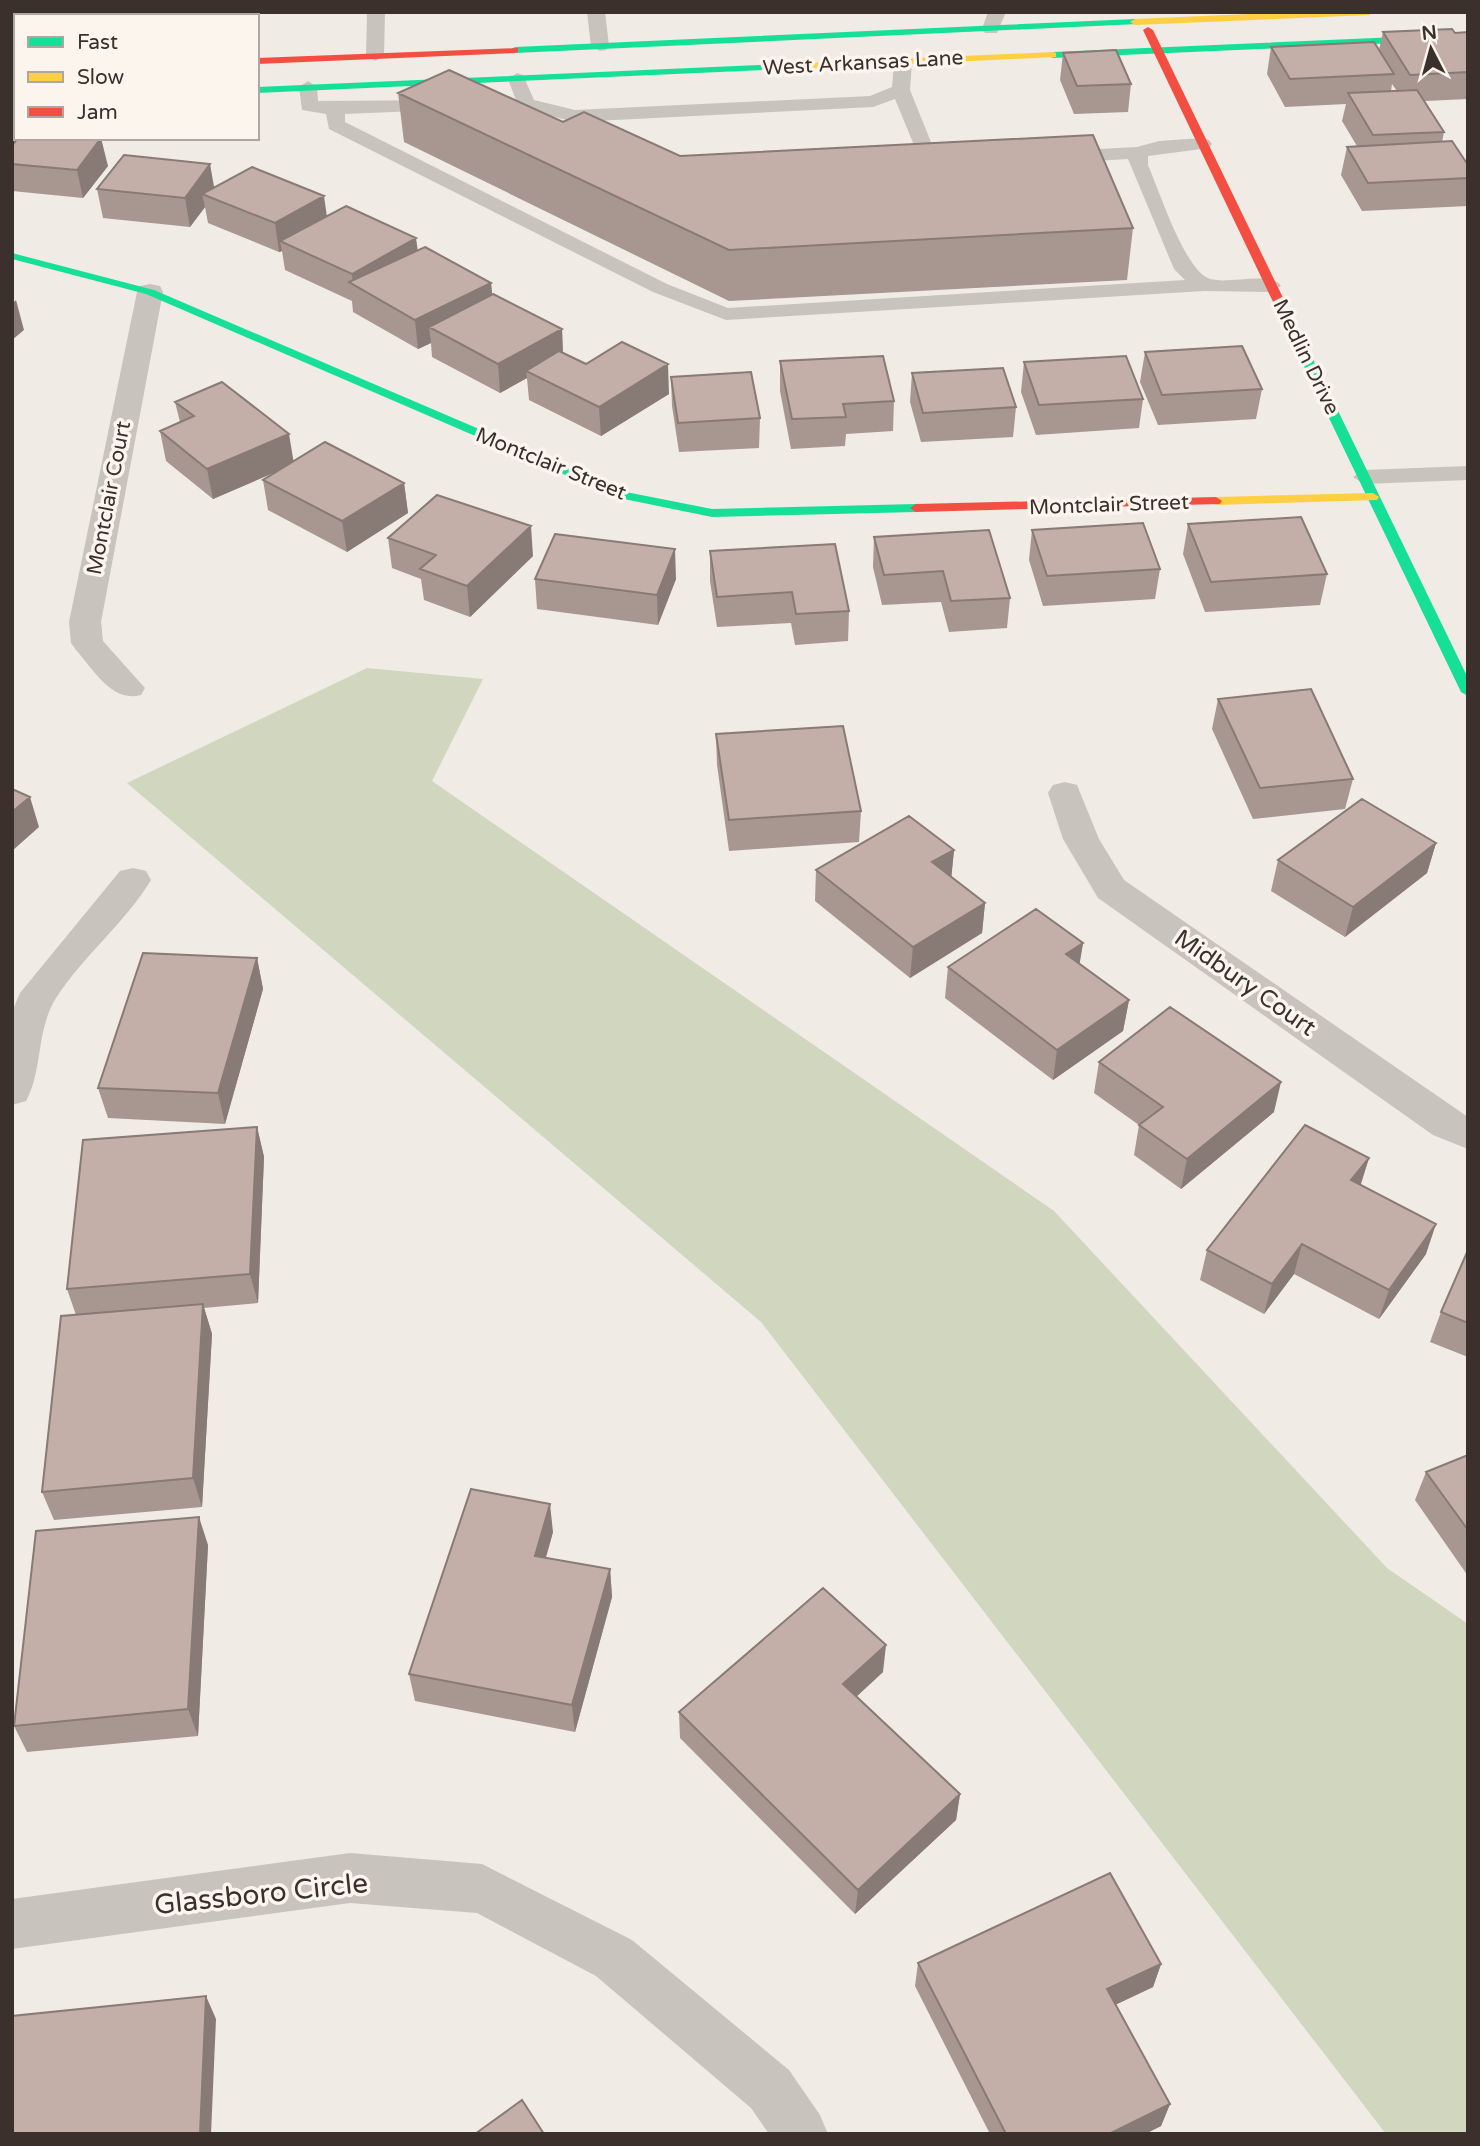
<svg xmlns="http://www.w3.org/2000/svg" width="1480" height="2146" viewBox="0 0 1480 2146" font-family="'Varela Round',sans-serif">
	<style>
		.green { fill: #d1d6bf }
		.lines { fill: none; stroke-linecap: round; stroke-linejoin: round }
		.lane { fill: #c9c3be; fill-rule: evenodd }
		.street { fill: #c9c3be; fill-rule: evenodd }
		.fast { fill: #16e098; fill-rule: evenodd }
		.slow { fill: #ffcf43; fill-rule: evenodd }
		.jam { fill: #f24e42; fill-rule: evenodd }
		.wall { fill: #a89690; fill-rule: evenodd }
		.shaded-wall { fill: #887a75 }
		.building { fill: #c3afa7; stroke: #887a75; stroke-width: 2 }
		.labels { text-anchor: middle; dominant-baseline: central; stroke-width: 7; stroke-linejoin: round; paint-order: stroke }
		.far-street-label { font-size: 21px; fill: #3b302b; stroke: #fbf5ee }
		.street-label { font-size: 24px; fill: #3b302b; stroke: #fbf5ee }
		.near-street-label { font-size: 28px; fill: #3b302b; stroke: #fbf5ee }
	</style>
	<rect width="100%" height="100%" fill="#f0ebe5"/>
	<path class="green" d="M367 668 483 679 432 781 1054 1211 1387 1568 1468 1624V2134H1386L761 1322 127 783Z"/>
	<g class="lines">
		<path class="lane" d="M80 12H98V16H80Z
			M367 12H385L384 56 375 61 366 56Z
			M587 12H605L609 46 606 50 600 51 591 46Z
			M988 12H1006L997 33H985L982 29Z
			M903 57 912 62 910 90 937 157 956 158 959 162 956 166 923 167 895 99 873 107 575 122 519 108 508 79 517 73 523 75 534 100 575 110 870 96 892 87 894 62Z
			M308 81 317 87 318 101 447 100 449 104 440 110 345 114V122L667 284 728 308 1185 280 1174 269 1128 159 1061 163 1051 157 1061 151 1137 147 1159 141 1202 138 1209 140 1212 144 1209 148 1148 156V165C1159 190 1184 268 1208 278 1225 286 1270 270 1281 286L1271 292 1204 291 726 320 653 292 329 129 326 114 302 110 299 87Z
			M1468 466V480L1364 484 1353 477 1364 470Z"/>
		<path class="street" d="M150 284 160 286 163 292 101 622 103 641 145 688 141 695C112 703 93 669 76 650L71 643 69 622 137 292 140 286Z
			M1065 782 1077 785 1099 839 1124 880 1468 1117V1149L1433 1135 1098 898 1063 839 1048 793 1053 785Z
			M133 868 146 871 151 880C125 923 83 956 56 998 36 1030 43 1070 26 1101L12 1105V1012L20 993 120 871Z
			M350 1853 482 1864 632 1940 789 2070 820 2115 828 2134H769L751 2108 596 1976 477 1913 350 1903 12 1949V1899Z"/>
		<path class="fast" d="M1135 19 1138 20V24L515 53 510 50 515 47Z
			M1468 34V40L1053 58 1048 55 1053 52Z
			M804 63 807 64V68L257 93V87Z
			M12 69H16V75H12Z
			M12 97H16V103H12Z
			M12 253 154 290 626 492 712 509 916 504 922 508 916 512 712 517 619 498 146 294 12 259Z
			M1278 306 1288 308 1468 678V696L1461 692 1276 308Z"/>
		<path class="slow" d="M1298 12H1373L1369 15 1135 25 1130 22 1135 19Z
			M1053 52 1056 53V57L804 69 799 66 804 63Z
			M1373 493 1379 497 1377 500 1216 505 1210 501 1216 497Z"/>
		<path class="jam" d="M1148 27 1153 30 1288 308 1286 310 1276 308 1143 30Z
			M518 48V52L515 53 257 64V58Z
			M1216 497 1222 501 1220 504 916 512 910 508 916 504Z"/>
	</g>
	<path class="wall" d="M1383 32H1468V99L1425 101 1444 132 1442 142 1468 165V206L1362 211 1341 175 1347 147 1357 146 1342 121 1346 104 1285 107 1267 74 1271 47 1379 50ZM1392 84 1397 91H1391Z
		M1063 53 1131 84 1128 112 1074 114 1060 80Z
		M398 93 563 122 680 156 1133 228 1127 280 729 301 404 142Z
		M12 146 108 166 83 198 12 191Z
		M214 188 327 216 418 250 491 283 492 294 562 329 563 353 586 364 669 394 601 436 529 400 527 378 500 393 432 357 431 343 418 349 353 312 352 301 285 270 282 251 279 252 208 223 205 207 190 227 103 218 97 189Z
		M1145 352 1262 389 1256 419 1158 425 1140 382Z
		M780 361 894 401 893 431 846 434 845 446 791 449 780 391Z
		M1024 362 1143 399 1139 428 1036 435 1021 392Z
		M912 373 1016 407 1013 437 921 442 910 402Z
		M671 377 760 418 759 448 679 452 672 406Z
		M175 402 293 461 404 483 408 513 347 552 268 510 263 480 278 471 213 499 166 461 160 431 180 422Z
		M1188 524 1327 574 1320 605 1205 612 1183 554Z
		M1032 530 1160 569 1155 599 1043 606 1029 560Z
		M874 537 1010 598 1007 628 949 632 941 602 882 605 873 567Z
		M388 538 533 556 470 617 424 600 421 579 392 568Z
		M710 551 849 611 848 641 795 645 791 623 717 627 710 581Z
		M535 579H676L658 625 537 609Z
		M1218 699 1353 779 1345 809 1253 819 1212 729Z
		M716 734 861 811 859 842 729 851 717 765Z
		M1436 843 1427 873 1345 937 1271 891 1278 860Z
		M954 850 951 877 985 903 982 933 910 978 815 901 816 870Z
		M1083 943 1079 964 1129 1000 1123 1031 1053 1080 945 998 948 967Z
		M257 958 263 989 225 1124 108 1118 98 1088Z
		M1099 1062 1274 1112 1181 1189 1134 1155 1139 1125 1094 1093Z
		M257 1127 264 1157 258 1303 204 1308 212 1334 202 1507 54 1520 42 1492 76 1315 67 1289Z
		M1369 1158 1360 1185 1426 1254 1379 1319 1294 1274 1264 1314 1200 1280 1207 1250Z
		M1468 1250V1357L1430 1342 1441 1312Z
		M1468 1455V1576L1415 1500 1426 1472Z
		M553 1532 546 1558 610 1569 612 1597 575 1732 415 1701 409 1674Z
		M208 1545 198 1736 27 1752 14 1726Z
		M883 1672 857 1696 960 1794 956 1820 855 1914 680 1738 679 1712Z
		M918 1963 1161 1964 1153 1987 1115 2005 1170 2104 1161 2126 1145 2134H990L915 1986Z"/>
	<path class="shaded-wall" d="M101 138 108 166 83 198 77 170Z
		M210 164 215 192 202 194 205 207 190 227 185 198Z
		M324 196 328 224 280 241 282 251 279 252 275 223Z
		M416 238 420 266 353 285 352 274Z
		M491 283 494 312 429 327 431 343 418 349 415 320Z
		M16 300 24 330 12 340V304Z
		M562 329 563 358 526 371 527 378 500 393 498 364Z
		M668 364 669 394 601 436 599 407Z
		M289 434 294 464 213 499 207 469Z
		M404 483 408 513 347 552 342 521Z
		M531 526 533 556 470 617 467 586Z
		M675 549 676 579 658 625 657 595Z
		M30 797 39 827 12 851V812Z
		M1436 843 1427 873 1345 937 1353 907Z
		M954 850 951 881 932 862Z
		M985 903 982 933 910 978 913 947Z
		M1083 943 1078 974 1066 954Z
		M257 958 263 989 225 1124 218 1093Z
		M1129 1000 1123 1031 1053 1080 1057 1050Z
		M1281 1082 1274 1112 1181 1189 1187 1159Z
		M257 1127 264 1157 258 1303 250 1274Z
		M1369 1158 1360 1187 1351 1180Z
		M1436 1224 1426 1254 1379 1319 1389 1290Z
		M1302 1244 1294 1274 1264 1314 1272 1284Z
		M203 1304 212 1334 202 1507 193 1478Z
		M550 1504 553 1532 538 1583 535 1556Z
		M199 1517 208 1545 198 1736 188 1709Z
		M610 1569 612 1597 575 1732 572 1705Z
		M886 1645 883 1672 842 1710 843 1684Z
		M960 1794 956 1820 855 1914 858 1890Z
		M1161 1964 1153 1987 1100 2012 1107 1989Z
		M206 1996 216 2019 211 2134H200Z
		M1170 2104 1161 2126 1145 2134H1109Z"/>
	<path class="building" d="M1452 29 1455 33 1468 32V72L1410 75 1383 32Z
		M1374 42 1394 74 1290 79 1271 47Z
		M1116 50 1131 84 1077 86 1063 53Z
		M449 70 563 122 584 112 680 156 1093 135 1133 228 729 250 398 93Z
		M1417 90 1444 132 1373 135 1348 93Z
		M18 138H101L77 170 12 164V146Z
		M1452 141 1468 165V178L1368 183 1347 147Z
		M124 155 210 164 185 198 97 189Z
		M252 167 324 196 275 223 202 194Z
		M346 206 416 238 352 274 280 241Z
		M425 247 491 283 415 320 349 282Z
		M493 294 562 329 498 364 429 327Z
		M622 342 668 364 599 407 526 371 559 351 586 364Z
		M1242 346 1262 389 1162 395 1145 352Z
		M883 356 894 401 843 404 846 417 792 419 780 361Z
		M1126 356 1143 399 1039 405 1024 362Z
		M1003 368 1016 407 923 413 912 373Z
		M751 372 760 418 678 423 671 377Z
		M222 382 289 434 207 469 160 431 194 416 175 402Z
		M325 442 404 483 342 521 263 480Z
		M437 495 531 526 467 586 420 569 436 555 388 538Z
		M1301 517 1327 574 1211 582 1188 524Z
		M1143 523 1160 569 1047 576 1032 530Z
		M989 530 1010 598 951 601 943 571 884 575 874 537Z
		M555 534 675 549 657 595 535 579Z
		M835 544 849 611 796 614 792 592 717 597 710 551Z
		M1311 689 1353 779 1260 788 1218 699Z
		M843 726 861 811 729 820 716 734Z
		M12 789 30 797 12 812Z
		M1362 799 1436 843 1353 907 1278 860Z
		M909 816 954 850 932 862 985 903 913 947 816 870Z
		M1036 909 1083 943 1066 954 1129 1000 1057 1050 948 967Z
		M143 953 257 958 218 1093 98 1088Z
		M1170 1007 1281 1082 1187 1159 1139 1125 1163 1107 1099 1062Z
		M1305 1125 1369 1158 1351 1180 1436 1224 1389 1290 1302 1244 1272 1284 1207 1250Z
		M257 1127 250 1274 67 1289 83 1140Z
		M1468 1250V1323L1441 1312Z
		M203 1304 193 1478 42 1492 61 1316Z
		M1468 1455V1530L1426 1472Z
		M471 1489 550 1504 535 1556 610 1569 572 1705 409 1674Z
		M199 1517 188 1709 14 1726 36 1531Z
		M823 1588 886 1645 843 1684 960 1794 858 1890 679 1712Z
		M1110 1873 1161 1964 1107 1989 1170 2104 1109 2134H1006L918 1963Z
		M206 1996 200 2134H12V2016Z
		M522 2100 544 2134H475Z"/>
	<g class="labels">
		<g class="far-street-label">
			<text transform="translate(863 63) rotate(-3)">West Arkansas Lane</text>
			<text transform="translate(1306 357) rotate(64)">Medlin Drive</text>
			<text transform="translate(551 464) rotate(22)">Montclair Street</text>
			<text transform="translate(109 498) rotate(-79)">Montclair Court</text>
			<text transform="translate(1109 505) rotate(-2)">Montclair Street</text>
		</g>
		<g class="street-label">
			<text transform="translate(1245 983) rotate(35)">Midbury Court</text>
		</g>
		<g class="near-street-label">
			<text transform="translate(261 1894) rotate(-6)">Glassboro Circle</text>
		</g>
	</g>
	<rect width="1480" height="2146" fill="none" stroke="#3b302b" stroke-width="28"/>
	<rect x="14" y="14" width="245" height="126" fill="#fbf5ee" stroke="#aea6a0" stroke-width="2"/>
	<rect x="28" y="37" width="35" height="10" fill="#16e098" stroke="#aea6a0" stroke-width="2"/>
	<text x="77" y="49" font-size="21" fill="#3b302b">Fast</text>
	<rect x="28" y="72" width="35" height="10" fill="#ffcf43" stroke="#aea6a0" stroke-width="2"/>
	<text x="77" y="84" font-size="21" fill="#3b302b">Slow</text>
	<rect x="28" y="107" width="35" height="10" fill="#f24e42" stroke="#aea6a0" stroke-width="2"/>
	<text x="77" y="119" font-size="21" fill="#3b302b">Jam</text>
	<g transform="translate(1431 49) rotate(354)" stroke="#fbf5ee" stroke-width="5" paint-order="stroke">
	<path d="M0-5L12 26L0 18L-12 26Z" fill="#3b302b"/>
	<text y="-10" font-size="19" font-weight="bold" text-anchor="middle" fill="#3b302b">N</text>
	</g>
</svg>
